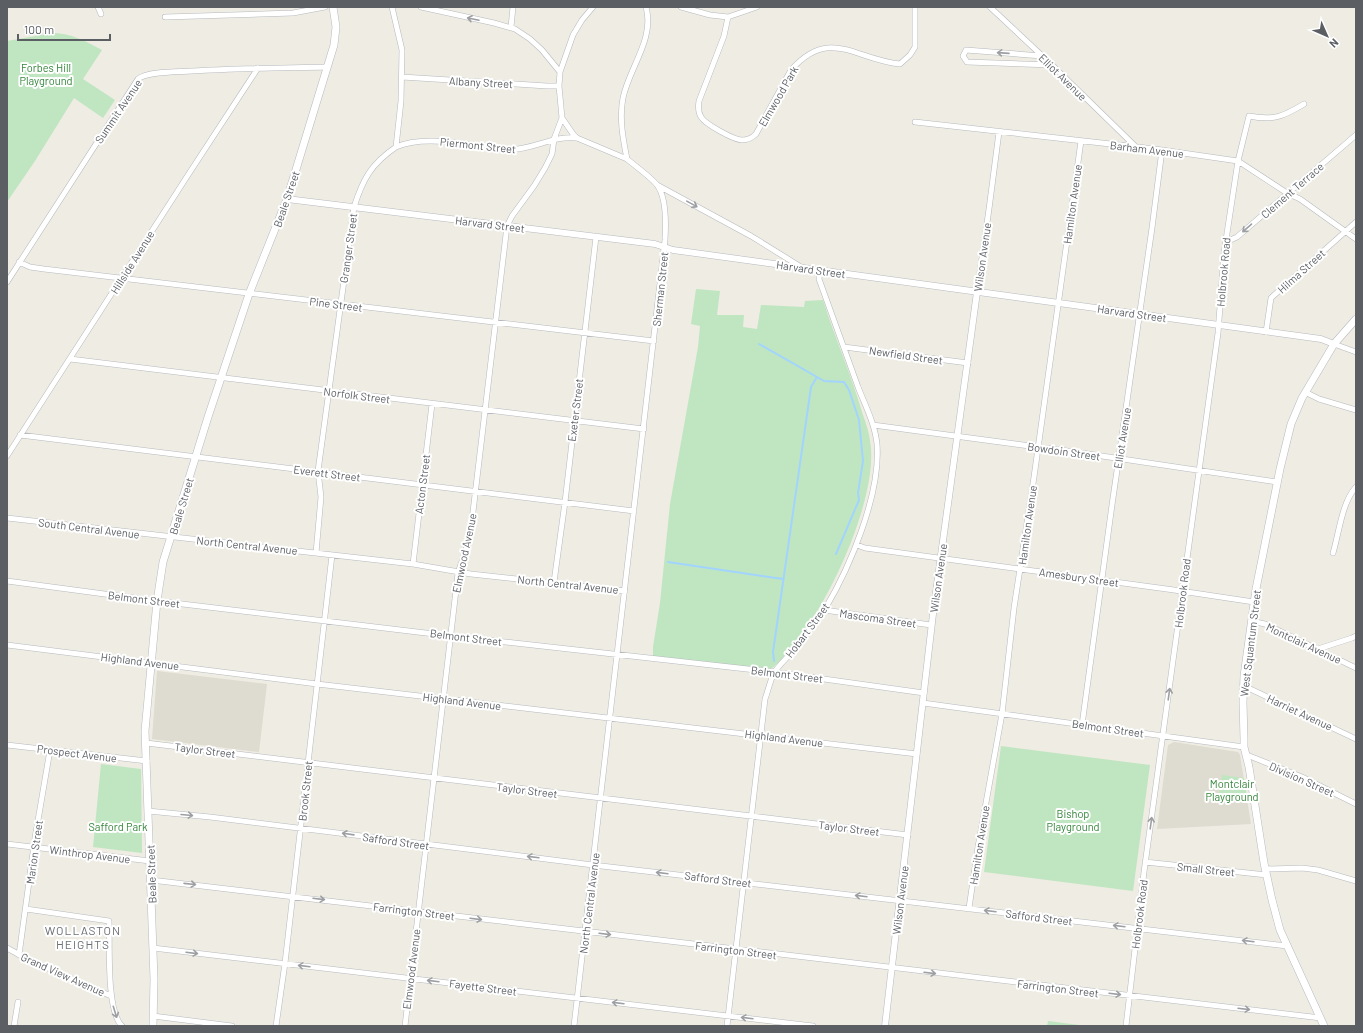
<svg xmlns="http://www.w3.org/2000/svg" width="1363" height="1033" viewBox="0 0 1363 1033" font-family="Barlow,sans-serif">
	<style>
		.education { fill: #dedbd1 }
		.green { fill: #bfe6c0 }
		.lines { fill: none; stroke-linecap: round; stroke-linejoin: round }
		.stream { stroke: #a2d4ff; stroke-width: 2 }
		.minor-casing { stroke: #b6b9be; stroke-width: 6 }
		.tertiary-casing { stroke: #b6b9be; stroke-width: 7 }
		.secondary-casing { stroke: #b7bac0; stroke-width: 8 }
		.minor { stroke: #fff; stroke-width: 5 }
		.tertiary { stroke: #fff; stroke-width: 6 }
		.secondary { stroke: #fff; stroke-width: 7 }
		.oneway { stroke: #9d9fa2 }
		.labels { text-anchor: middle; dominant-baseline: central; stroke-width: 4; stroke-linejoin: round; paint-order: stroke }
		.park-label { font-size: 11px; fill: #338439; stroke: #fff }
		.street-label { font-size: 11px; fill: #5b5f64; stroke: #fff }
		.neighbourhood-label { font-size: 12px; letter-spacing: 1px; fill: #6c7176; stroke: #fff }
	</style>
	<rect width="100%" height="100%" fill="#eeece3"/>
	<path class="education" d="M157 671 267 684 259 752 152 739Z
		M1174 742 1238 752 1240 755 1251 824 1157 829 1168 745Z"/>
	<path class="green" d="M53 33C71 33 87 42 102 50L83 79 115 100 103 118 74 98 35 161 7 202V41Z
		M696 289 720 291 717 315H744L743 327 757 329 761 305 804 307 805 301 823 300C835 338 851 374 862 412 865 421 869 431 870 441 881 500 816 638 767 672L653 658V647L660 603 670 504 698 347 700 326 691 324Z
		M1001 746 1150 765 1133 891 984 872Z
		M101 764 141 769 142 853 93 847Z
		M1222 775 1244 778 1248 802 1218 801Z
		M1048 1021 1087 1026H1047Z"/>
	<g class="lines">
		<path class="stream" d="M759 344 817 377
			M668 562 783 579
			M774 661 773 652 811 387 817 377 824 381 844 382 849 390 859 420 863 461 858 493 859 500 836 554"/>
		<defs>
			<path id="minor" d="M98 7 101 14
				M421 7 494 23 515 29 530 39 542 50 560 72
				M681 7 710 15 728 17 724 36 699 101C698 107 698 112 701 117 705 124 734 140 742 140 748 140 752 138 756 134L791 70C830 26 855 60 900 64L910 55 915 47V7
				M990 7 1052 65 1135 146
				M165 17 293 13 325 7
				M728 17 757 7
				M511 27 513 7
				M1042 56 966 50 963 56 967 62 1052 65
				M402 77 547 86H559
				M915 122 1155 149 1238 161 1287 193 1300 199 1356 239
				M577 138 573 134 562 118 559 86 560 72 573 35 582 20 593 7
				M396 147C426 134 474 146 506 150 532 151 552 135 577 138L627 159
				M657 185 751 236 801 267
				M1226 242 1237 237 1356 135
				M19 262 30 267 44 269 654 341
				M7 282 138 79C148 71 179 72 192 71 237 68 282 68 327 67
				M977 292 989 209 999 132
				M1266 332 1271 298 1356 222
				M1334 344 1356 352
				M844 347 968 363
				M70 359 644 429
				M1305 392 1319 399 1356 410
				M873 425 1075 452 1277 482
				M20 435 634 511
				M7 456 188 175 258 68
				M7 518 324 554 413 564 471 574 625 591
				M857 545 865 548 1174 590 1254 602
				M316 553 321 497 318 471 354 207C363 179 371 164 396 147L401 101 402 50 392 7
				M1333 553C1339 533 1342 502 1356 487
				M413 564 432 404
				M7 581 157 601 451 636 774 672 924 693
				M554 582 565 502 596 237
				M824 610 931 625
				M1251 621 1265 624 1356 668
				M7 645 317 684 917 754
				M1318 649 1352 638 1356 636
				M1244 686 1356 739
				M923 703 1244 747
				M1082 725 1112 505 1152 228 1162 150
				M146 743 908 835
				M7 745 147 761
				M1247 755 1302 777 1356 804
				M148 811 210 817 593 865 1287 946
				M7 844 150 861
				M1145 862 1267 875
				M1266 869 1302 868 1318 870 1356 881
				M151 880 1321 1018
				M969 908 978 847 1002 714 1014 608 1034 477 1081 141
				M26 909 109 921C110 945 106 1011 122 1026
				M7 948 27 959 111 996
				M153 948 813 1026
				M19 955 35 838 50 750
				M153 1016 232 1026
				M14 1026 18 1002
				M276 1026 285 963 332 555
				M405 1026 458 573 470 537 507 226 512 216 534 186 545 168 552 154 554 139 562 118
				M574 1026 665 240C666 224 667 198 657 185 652 178 634 165 627 159 623 139 619 118 623 98 629 68 655 39 646 7
				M727 1026 765 699C768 691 770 681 774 673 778 666 786 659 792 652 803 639 815 625 825 609 850 567 881 494 877 444 875 424 865 405 858 387 845 351 832 315 819 279L820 270
				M1126 1026 1144 872 1218 333 1224 253 1238 161 1249 116C1274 121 1284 116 1304 104"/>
			<path id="tertiary" d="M287 199 655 244 673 250 1321 339 1334 344
				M885 1026 933 614 977 292"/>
			<path id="secondary" d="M153 1026 154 979 145 731 157 601 163 562 208 417 249 294 287 199 334 45 336 27 333 7
				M1324 1026 1280 930 1272 900 1264 863 1249 767 1244 747V739L1243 702 1244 676 1256 589 1280 469 1291 424 1302 398 1334 344 1356 319"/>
		</defs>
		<use href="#minor" class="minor-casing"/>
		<use href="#tertiary" class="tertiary-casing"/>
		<use href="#secondary" class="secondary-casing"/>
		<use href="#minor" class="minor"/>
		<use href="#tertiary" class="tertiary"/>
		<use href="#secondary" class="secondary"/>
	</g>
	<defs><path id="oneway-shaft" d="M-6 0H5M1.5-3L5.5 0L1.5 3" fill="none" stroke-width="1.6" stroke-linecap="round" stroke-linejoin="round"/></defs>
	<g class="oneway">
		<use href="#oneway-shaft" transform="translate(473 19) rotate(-168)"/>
		<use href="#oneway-shaft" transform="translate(1003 53) rotate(-176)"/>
		<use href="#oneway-shaft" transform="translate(692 204) rotate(29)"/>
		<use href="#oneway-shaft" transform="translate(1247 228) rotate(139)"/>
		<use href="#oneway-shaft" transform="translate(1169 694) rotate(-82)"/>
		<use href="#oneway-shaft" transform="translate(187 815) rotate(5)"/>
		<use href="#oneway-shaft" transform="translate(1151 823) rotate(-82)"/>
		<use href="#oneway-shaft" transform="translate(348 834) rotate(-172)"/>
		<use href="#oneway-shaft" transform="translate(533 857) rotate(-173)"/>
		<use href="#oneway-shaft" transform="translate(662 873) rotate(-173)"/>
		<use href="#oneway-shaft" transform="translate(190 884) rotate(6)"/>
		<use href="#oneway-shaft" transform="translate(861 896) rotate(-173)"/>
		<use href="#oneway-shaft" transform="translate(319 899) rotate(7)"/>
		<use href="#oneway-shaft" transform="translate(990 911) rotate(-173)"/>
		<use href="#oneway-shaft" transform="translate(476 919) rotate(7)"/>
		<use href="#oneway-shaft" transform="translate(1119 926) rotate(-173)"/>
		<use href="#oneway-shaft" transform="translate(605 934) rotate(7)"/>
		<use href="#oneway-shaft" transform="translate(1248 941) rotate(-173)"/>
		<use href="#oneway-shaft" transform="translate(192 953) rotate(7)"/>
		<use href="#oneway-shaft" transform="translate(304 966) rotate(-173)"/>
		<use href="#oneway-shaft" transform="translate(930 973) rotate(7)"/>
		<use href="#oneway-shaft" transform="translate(433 981) rotate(-173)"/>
		<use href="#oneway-shaft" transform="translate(1115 994) rotate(7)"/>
		<use href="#oneway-shaft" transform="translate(618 1003) rotate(-173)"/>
		<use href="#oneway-shaft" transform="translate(1244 1009) rotate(7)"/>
		<use href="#oneway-shaft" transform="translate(115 1012) rotate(73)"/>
		<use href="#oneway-shaft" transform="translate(747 1018) rotate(-173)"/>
	</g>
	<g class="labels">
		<g class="park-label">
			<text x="46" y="67">Forbes Hill<tspan x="46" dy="13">Playground</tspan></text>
			<text x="1232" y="783">Montclair<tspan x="1232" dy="13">Playground</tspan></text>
			<text x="1073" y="813">Bishop<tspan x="1073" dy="13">Playground</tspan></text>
			<text x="118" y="826">Safford Park</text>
		</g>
		<g class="street-label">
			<text transform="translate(1063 77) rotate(44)">Elliot Avenue</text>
			<text transform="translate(481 82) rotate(3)">Albany Street</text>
			<text transform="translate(778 96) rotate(-60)">Elmwood Park</text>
			<text transform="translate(118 111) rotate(-56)">Summit Avenue</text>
			<text transform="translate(478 145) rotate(6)">Piermont Street</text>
			<text transform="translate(1147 149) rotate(7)">Barham Avenue</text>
			<text transform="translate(1292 190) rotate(-41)">Clement Terrace</text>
			<text transform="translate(286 199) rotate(-71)">Beale Street</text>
			<text transform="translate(1072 204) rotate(-82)">Hamilton Avenue</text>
			<text transform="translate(490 224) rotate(7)">Harvard Street</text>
			<text transform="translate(348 248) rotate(-82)">Granger Street</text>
			<text transform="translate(982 257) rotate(-82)">Wilson Avenue</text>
			<text transform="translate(132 262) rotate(-58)">Hillside Avenue</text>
			<text transform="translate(811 269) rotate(8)">Harvard Street</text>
			<text transform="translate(1301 271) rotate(-42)">Hilma Street</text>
			<text transform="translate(1223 272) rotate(-85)">Holbrook Road</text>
			<text transform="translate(660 289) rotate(-84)">Sherman Street</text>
			<text transform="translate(336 304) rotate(7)">Pine Street</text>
			<text transform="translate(1132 313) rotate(8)">Harvard Street</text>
			<text transform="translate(906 355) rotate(8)">Newfield Street</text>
			<text transform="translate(357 395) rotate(7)">Norfolk Street</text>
			<text transform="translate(575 410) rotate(-83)">Exeter Street</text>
			<text transform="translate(1122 438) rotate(-81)">Elliot Avenue</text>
			<text transform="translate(1064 451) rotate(8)">Bowdoin Street</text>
			<text transform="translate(327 473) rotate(7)">Everett Street</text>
			<text transform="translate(422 484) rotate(-83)">Acton Street</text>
			<text transform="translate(181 506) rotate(-73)">Beale Street</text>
			<text transform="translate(1027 525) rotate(-82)">Hamilton Avenue</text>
			<text transform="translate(89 528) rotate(7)">South Central Avenue</text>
			<text transform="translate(247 545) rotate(6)">North Central Avenue</text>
			<text transform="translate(464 553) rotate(-78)">Elmwood Avenue</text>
			<text transform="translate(1079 577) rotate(8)">Amesbury Street</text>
			<text transform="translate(938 578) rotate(-82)">Wilson Avenue</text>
			<text transform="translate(568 584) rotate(6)">North Central Avenue</text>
			<text transform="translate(1182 593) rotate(-83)">Holbrook Road</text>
			<text transform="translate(144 599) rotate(7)">Belmont Street</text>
			<text transform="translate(878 618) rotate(8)">Mascoma Street</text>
			<text transform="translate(807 630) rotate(-53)">Hobart Street</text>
			<text transform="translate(466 637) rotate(7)">Belmont Street</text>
			<text transform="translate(1250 643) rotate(-83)">West Squantum Street</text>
			<text transform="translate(1304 643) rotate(25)">Montclair Avenue</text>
			<text transform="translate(140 661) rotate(7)">Highland Avenue</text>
			<text transform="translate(787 674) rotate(7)">Belmont Street</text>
			<text transform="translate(462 701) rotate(7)">Highland Avenue</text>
			<text transform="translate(1300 712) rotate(25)">Harriet Avenue</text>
			<text transform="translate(1108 728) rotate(8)">Belmont Street</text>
			<text transform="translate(784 738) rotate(7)">Highland Avenue</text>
			<text transform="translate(205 750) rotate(7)">Taylor Street</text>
			<text transform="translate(77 753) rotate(7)">Prospect Avenue</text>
			<text transform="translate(1302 779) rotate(24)">Division Street</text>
			<text transform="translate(527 790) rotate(7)">Taylor Street</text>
			<text transform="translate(305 791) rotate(-84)">Brook Street</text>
			<text transform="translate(849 828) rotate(7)">Taylor Street</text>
			<text transform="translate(396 841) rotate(8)">Safford Street</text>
			<text transform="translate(979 845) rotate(-81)">Hamilton Avenue</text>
			<text transform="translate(34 852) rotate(-82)">Marion Street</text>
			<text transform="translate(90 854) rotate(7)">Winthrop Avenue</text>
			<text transform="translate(1206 869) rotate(6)">Small Street</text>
			<text transform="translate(151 874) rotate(-92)">Beale Street</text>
			<text transform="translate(718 879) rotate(7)">Safford Street</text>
			<text transform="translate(900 900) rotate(-83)">Wilson Avenue</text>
			<text transform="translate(589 903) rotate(-83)">North Central Avenue</text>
			<text transform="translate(414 911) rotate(7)">Farrington Street</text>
			<text transform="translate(1139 914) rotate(-83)">Holbrook Road</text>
			<text transform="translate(1039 917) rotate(7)">Safford Street</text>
			<text transform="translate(736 950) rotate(7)">Farrington Street</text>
			<text transform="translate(411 969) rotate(-83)">Elmwood Avenue</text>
			<text transform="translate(63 974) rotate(24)">Grand View Avenue</text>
			<text transform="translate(483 987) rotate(7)">Fayette Street</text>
			<text transform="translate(1058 988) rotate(7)">Farrington Street</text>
		</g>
		<g class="neighbourhood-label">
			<text x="83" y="930">WOLLASTON<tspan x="83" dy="14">HEIGHTS</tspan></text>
		</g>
	</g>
	<rect width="1363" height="1033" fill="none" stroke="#5b5f64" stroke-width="16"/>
	<g transform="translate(1327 36) rotate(135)" stroke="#ffffff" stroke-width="3" paint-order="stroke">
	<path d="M0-3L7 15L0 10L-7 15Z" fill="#5b5f64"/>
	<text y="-6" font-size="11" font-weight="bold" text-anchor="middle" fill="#5b5f64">N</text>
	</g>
	<path d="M18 34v6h92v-6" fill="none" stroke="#5b5f64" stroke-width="2"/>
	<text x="24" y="34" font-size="12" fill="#5b5f64" stroke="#ffffff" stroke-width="3" paint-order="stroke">100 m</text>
</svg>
